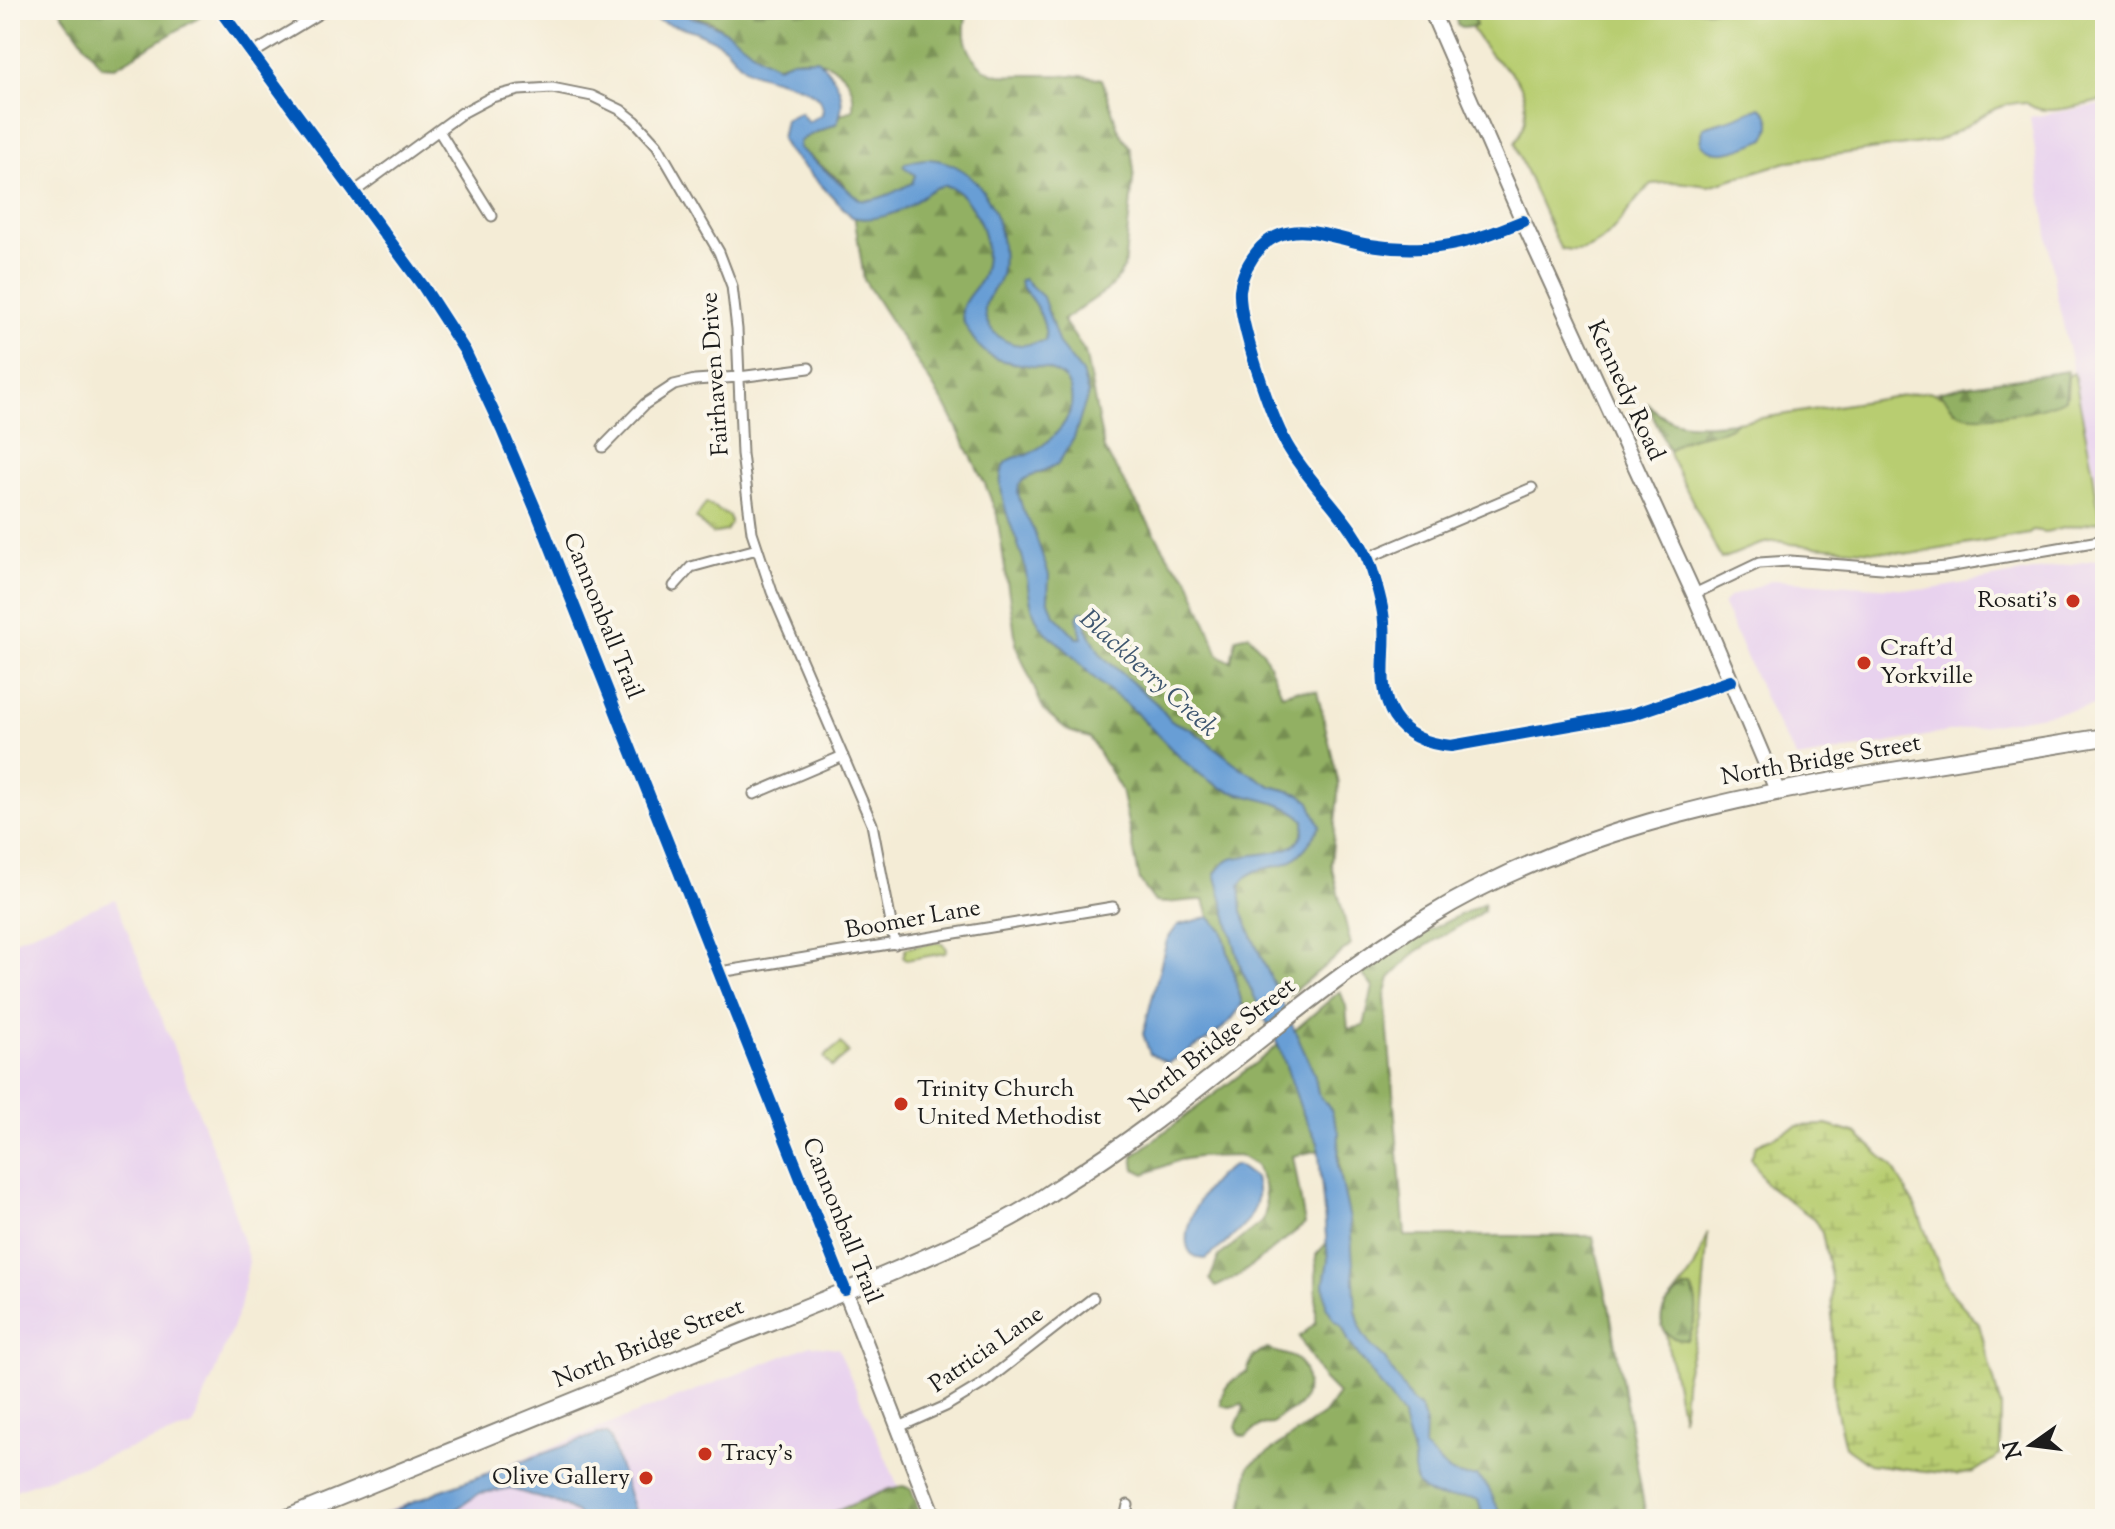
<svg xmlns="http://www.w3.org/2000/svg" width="2115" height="1529" viewBox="0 0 2115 1529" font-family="'Sorts Mill Goudy',serif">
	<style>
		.built { fill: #e8d2ee }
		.green { fill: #b8cd71; stroke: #6a7446; stroke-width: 2; fill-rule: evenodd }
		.forest { fill: url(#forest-firs); stroke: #576640; stroke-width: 2 }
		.wetland { fill: url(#wetland-marsh); stroke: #6a7446; stroke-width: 2 }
		.park { fill: url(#park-crowns); stroke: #6a7446; stroke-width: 2 }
		.water { fill: #689ed5; stroke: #425d78; stroke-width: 2 }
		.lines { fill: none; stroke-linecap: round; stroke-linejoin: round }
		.minor-casing { stroke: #888479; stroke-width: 13 }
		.tertiary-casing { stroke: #888479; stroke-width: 16 }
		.secondary-casing { stroke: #888479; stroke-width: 18 }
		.trunk-casing { stroke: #888479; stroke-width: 20 }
		.minor { stroke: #fff; stroke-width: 9 }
		.tertiary { stroke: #fff; stroke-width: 12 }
		.secondary { stroke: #fff; stroke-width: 14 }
		.trunk { stroke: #fff; stroke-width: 16 }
		.cycleway-casing { stroke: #fbf7ec; stroke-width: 17 }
		.cycleway { stroke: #0057b8; stroke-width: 12 }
		.poi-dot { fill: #c8321e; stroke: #fbf7ec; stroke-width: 3 }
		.labels { text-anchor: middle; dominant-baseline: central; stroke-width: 8; stroke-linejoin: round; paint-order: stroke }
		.street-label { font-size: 24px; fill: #1c1c1c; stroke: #fbf7ec }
		.poi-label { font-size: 24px; fill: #1c1c1c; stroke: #fbf7ec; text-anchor: start }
		.water-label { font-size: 26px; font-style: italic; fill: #3e566f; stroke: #fbf7ec }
	</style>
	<defs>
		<pattern id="forest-firs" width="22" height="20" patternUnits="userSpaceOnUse" patternTransform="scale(2)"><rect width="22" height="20" fill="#92b063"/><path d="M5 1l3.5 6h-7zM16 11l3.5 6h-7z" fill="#768e51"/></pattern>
		<pattern id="wetland-marsh" width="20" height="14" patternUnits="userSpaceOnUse" patternTransform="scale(2)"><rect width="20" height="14" fill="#b8cd71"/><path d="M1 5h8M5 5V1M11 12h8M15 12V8" fill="none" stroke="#9eaf61"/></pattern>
		<pattern id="park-crowns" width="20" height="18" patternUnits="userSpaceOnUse" patternTransform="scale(2)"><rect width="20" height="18" fill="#b8cd71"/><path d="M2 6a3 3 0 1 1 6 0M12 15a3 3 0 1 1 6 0" fill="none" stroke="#9eaf61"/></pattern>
	</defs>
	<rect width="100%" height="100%" fill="#fbf7ec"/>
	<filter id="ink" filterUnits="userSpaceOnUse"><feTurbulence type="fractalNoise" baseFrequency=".0125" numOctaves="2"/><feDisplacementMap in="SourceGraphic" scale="16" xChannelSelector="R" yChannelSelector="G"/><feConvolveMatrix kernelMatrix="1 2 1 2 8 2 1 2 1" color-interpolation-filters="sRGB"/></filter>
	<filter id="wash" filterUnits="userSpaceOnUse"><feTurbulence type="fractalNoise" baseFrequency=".006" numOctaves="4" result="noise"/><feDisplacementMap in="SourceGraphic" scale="32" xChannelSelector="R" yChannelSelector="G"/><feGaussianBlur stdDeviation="1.8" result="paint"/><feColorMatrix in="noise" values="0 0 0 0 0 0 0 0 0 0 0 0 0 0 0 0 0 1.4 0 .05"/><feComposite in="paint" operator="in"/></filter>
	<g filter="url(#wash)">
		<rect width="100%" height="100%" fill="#f4ecd6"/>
		<path class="built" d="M2105 104V518L2055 287 2030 117Z
			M2105 558V704L1797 759 1773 717 1723 605 1729 597 1773 580 1926 590Z
			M115 899 222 1172 249 1261 240 1308 193 1426 10 1492V942Z
			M811 1345 838 1348 901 1493 837 1519H368Z"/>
		<path class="green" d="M1472 10H2105V100C2085 104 2040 119 2026 102 1984 104 1972 129 1936 141L1790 161 1709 186 1677 182 1652 184C1624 206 1607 262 1561 249L1558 244 1518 153 1515 143C1529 123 1530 97 1515 77 1508 68 1498 63 1491 55 1484 47 1478 37 1472 29L1476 25ZM1760 107 1770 122 1768 133 1701 143V132L1708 125 1736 118Z
			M2074 373 2093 472 2100 521 2045 532 2033 530 2029 534 1911 554 1790 544C1772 534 1739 554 1721 559L1670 456 1669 451C1687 430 1717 439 1737 422L1929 391 1947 398 1954 410 2067 395 2068 376Z
			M937 942 942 943 947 949 945 953 906 960 903 957 906 948Z
			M1708 1232 1701 1319 1686 1374 1682 1419 1666 1335C1653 1308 1683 1290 1694 1268 1700 1256 1703 1244 1708 1232Z"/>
		<path class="forest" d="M60 10H195L200 17 115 67 101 66Z
			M678 10H969C957 35 971 70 1000 75 1008 76 1018 75 1026 75 1052 75 1076 74 1102 79L1118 129 1131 149 1134 170 1124 268 1112 287 1063 320 1085 352 1104 449 1172 562 1188 577 1219 655 1231 662 1236 638 1249 635 1264 653 1282 694 1295 690 1317 691 1339 784 1331 864 1351 945 1259 1019 1242 1004 1222 930 1209 917 1204 900C1187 899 1172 905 1155 902L1140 881 1121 790 1090 738 1069 731 1044 711 1017 648 997 515 985 484 948 410 864 280 851 194 841 181 799 148V142C814 129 833 132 841 114L853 110C853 104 854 97 852 91 847 67 816 56 795 60 785 62 780 67 770 64L712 22Z
			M1455 10H1472L1476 26 1464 28 1457 24Z
			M2068 371 2065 399C2049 410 1978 422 1960 413 1951 409 1948 398 1938 392L1962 386Z
			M1647 403C1673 432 1702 424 1737 422 1717 439 1687 430 1669 451Z
			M1484 903V911L1416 952 1390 978 1385 996 1405 1236H1593L1609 1306 1646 1517 1662 1514 1663 1519H1241L1249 1466 1324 1414 1338 1394 1323 1379 1299 1337 1316 1323V1255L1345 1222 1338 1146 1293 1156 1305 1224 1240 1275 1216 1287 1210 1279 1219 1256 1263 1221 1266 1209 1264 1185 1256 1165 1241 1156 1198 1157 1179 1160 1145 1174 1135 1169 1133 1156 1266 1055 1340 991 1346 1006 1348 1029 1364 1026 1373 987 1362 974 1427 931Z
			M1684 1288H1691C1701 1305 1695 1323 1688 1340 1668 1341 1655 1327 1665 1307 1669 1299 1678 1293 1684 1288Z
			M1267 1349C1276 1353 1290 1354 1297 1360 1309 1370 1310 1395 1298 1406 1289 1415 1284 1409 1273 1424L1260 1425 1246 1437 1239 1435 1236 1426 1244 1408 1242 1404 1230 1407 1221 1405C1220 1389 1233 1378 1247 1372L1253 1356Z
			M903 1486 911 1489 922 1519H905L903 1514H899L889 1519H818L889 1489Z"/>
		<path class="wetland" d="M1827 1125 1857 1134 1892 1166 1917 1210 1948 1289 1979 1324 2001 1407 2000 1455 1974 1472 1957 1475 1869 1464 1845 1447 1834 1400 1831 1277 1822 1233 1814 1219 1766 1184 1751 1158 1756 1145 1797 1126Z"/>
		<path class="park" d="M706 503 729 516 731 523 726 531 712 534 696 518Z
			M841 1043 849 1053 832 1067 824 1057Z"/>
		<path class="water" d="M641 10C670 10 707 18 731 35 747 45 759 60 778 66L792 60 817 59C837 77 849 97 837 123 824 130 811 132 799 142V148L860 200C877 202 897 191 912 183L915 175 903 166 905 163C912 162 922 158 929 159 983 163 1007 223 1002 270 1001 284 990 292 986 303 980 325 1001 344 1021 345 1029 345 1038 342 1045 341 1048 321 1034 301 1021 286L1020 280 1024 279 1043 297 1059 344 1082 373 1088 394 1074 438 1058 464 1025 479 1019 484 1018 493 1023 510 1034 531 1049 575 1048 599 1054 614 1077 638H1082L1077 617 1080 611H1085L1086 627 1101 655 1158 705 1171 721 1189 728 1240 767 1271 786 1300 794 1310 802 1320 826C1313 839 1303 853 1291 861 1271 872 1256 862 1240 885L1242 911 1254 941 1314 1073 1318 1093 1331 1110 1339 1132 1338 1165 1350 1220 1356 1310 1362 1332 1372 1347 1385 1359 1412 1402 1421 1409 1425 1421 1424 1448C1445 1463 1444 1479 1476 1476L1488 1487 1503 1519H1484L1478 1500C1463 1494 1450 1501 1434 1496 1427 1494 1418 1487 1415 1480 1413 1474 1415 1466 1414 1460 1412 1445 1404 1432 1403 1416L1349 1342 1342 1326 1334 1319 1326 1306 1324 1283 1328 1260 1318 1143 1302 1112 1281 1052 1241 969 1215 873C1220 868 1223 863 1229 860 1252 850 1308 861 1304 820 1284 798 1245 800 1220 787 1183 767 1160 735 1130 707 1121 698 1110 692 1101 684 1087 673 1076 658 1062 646 1055 639 1045 633 1040 625 1026 603 1030 580 1022 556 1015 534 1003 510 1001 486 1000 479 1001 469 1006 463 1012 456 1020 457 1028 454 1045 446 1068 427 1071 406 1077 358 1021 370 994 358 982 352 972 338 966 327 953 304 974 294 981 279 989 259 987 234 976 215 970 205 963 193 952 188 936 180 922 198 910 205 895 215 869 222 852 217L786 149 781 139 785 119 800 112 808 122 822 114C829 84 766 81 748 70 739 65 733 55 726 48 719 41 707 37 699 33 679 24 657 26 641 10Z
			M1760 107C1773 114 1772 127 1765 139 1746 147 1716 162 1701 143L1703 127 1736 117Z
			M1209 917 1222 930 1242 1004C1228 1032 1195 1047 1168 1063L1150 1054 1143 1034 1167 940 1178 925Z
			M1237 1165 1255 1178C1267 1215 1232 1238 1206 1259 1160 1258 1206 1171 1237 1165Z
			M598 1434H607L610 1438 637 1519H580L577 1513 560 1504 511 1489 480 1493 454 1511 449 1519H375L439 1491Z"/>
	</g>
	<g filter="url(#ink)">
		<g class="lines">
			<defs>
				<path id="minor" d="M252 54 325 10
					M439 131 492 216
					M354 192 462 113 492 97 519 90 552 88 592 96 621 110 635 121 657 145 719 252 732 286 737 329 742 454 752 532 772 592 872 824 895 944
					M1523 221C1491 234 1459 247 1424 248 1406 249 1388 248 1370 245 1333 239 1293 216 1261 247 1250 259 1242 274 1240 290 1238 321 1271 417 1287 445 1312 489 1355 520 1372 570 1377 586 1383 605 1384 622 1387 654 1376 688 1394 717 1407 737 1429 744 1451 746L1633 714 1731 681
					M603 447 645 404 674 385 695 380 739 377 809 368
					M1367 558 1532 488
					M674 586 691 567 757 549
					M1694 594 1759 563 1790 561 1908 570 1947 567 2105 540
					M754 794 843 756
					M720 972 1113 907
					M899 1427 946 1406 984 1383 1093 1298
					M1125 1519 1128 1505"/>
				<path id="tertiary" d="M220 10 423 286 465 351 502 430 538 515 845 1290"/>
				<path id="secondary" d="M1431 10 1523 221 1694 594 1777 790
					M845 1290 934 1519"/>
				<path id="trunk" d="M285 1519C428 1460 571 1402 714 1344 811 1305 909 1268 1002 1222 1023 1212 1043 1198 1062 1185 1191 1105 1299 997 1428 917 1567 831 1726 799 1886 772 1959 760 2032 748 2105 737"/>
			</defs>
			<use href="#minor" class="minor-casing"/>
			<use href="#tertiary" class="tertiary-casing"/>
			<use href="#secondary" class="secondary-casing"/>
			<use href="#trunk" class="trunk-casing"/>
			<use href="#minor" class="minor"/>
			<use href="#tertiary" class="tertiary"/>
			<use href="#secondary" class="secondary"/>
			<use href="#trunk" class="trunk"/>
			<defs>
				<path id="cycleway" d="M220 10 423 286 465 351 502 430 538 515 845 1290
					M1523 221C1491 234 1459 247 1424 248 1406 249 1388 248 1370 245 1333 239 1293 216 1261 247 1250 259 1242 274 1240 290 1238 321 1271 417 1287 445 1312 489 1355 520 1372 570 1377 586 1383 605 1384 622 1387 654 1376 688 1394 717 1407 737 1429 744 1451 746L1633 714 1731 681"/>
			</defs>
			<use href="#cycleway" class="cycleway-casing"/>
			<use href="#cycleway" class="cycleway"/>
		</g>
	</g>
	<g class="poi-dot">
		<circle cx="2073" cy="601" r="8"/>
		<circle cx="1864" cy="663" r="8"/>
		<circle cx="901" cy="1104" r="8"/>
		<circle cx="705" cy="1454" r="8"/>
		<circle cx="646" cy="1478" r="8"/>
	</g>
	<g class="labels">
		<g class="street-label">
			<text transform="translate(716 374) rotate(-94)">Fairhaven Drive</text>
			<text transform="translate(1625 391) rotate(65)">Kennedy Road</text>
			<text transform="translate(602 616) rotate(68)">Cannonball Trail</text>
			<text transform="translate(1821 761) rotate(-10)">North Bridge Street</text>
			<text transform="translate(913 920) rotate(-10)">Boomer Lane</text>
			<text transform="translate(1213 1046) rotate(-38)">North Bridge Street</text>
			<text transform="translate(841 1221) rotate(68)">Cannonball Trail</text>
			<text transform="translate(649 1344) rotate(-22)">North Bridge Street</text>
			<text transform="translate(987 1350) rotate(-35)">Patricia Lane</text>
		</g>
		<g class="poi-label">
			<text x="2057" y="601" text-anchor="end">Rosati's</text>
			<text x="1880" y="649">Craft'd<tspan x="1880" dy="28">Yorkville</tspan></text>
			<text x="917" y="1090">Trinity Church<tspan x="917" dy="28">United Methodist</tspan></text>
			<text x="721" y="1454">Tracy's</text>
			<text x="630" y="1478" text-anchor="end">Olive Gallery</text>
		</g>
		<g class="water-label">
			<text transform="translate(1148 674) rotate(42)">Blackberry Creek</text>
		</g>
	</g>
	<rect width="2115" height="1529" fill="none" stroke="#fbf7ec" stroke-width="40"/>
	<g transform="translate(2031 1445) rotate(256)" stroke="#fbf7ec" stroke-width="6" paint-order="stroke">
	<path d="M0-6L14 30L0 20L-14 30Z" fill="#1c1c1c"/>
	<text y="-12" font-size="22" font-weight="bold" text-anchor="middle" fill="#1c1c1c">N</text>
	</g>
</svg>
